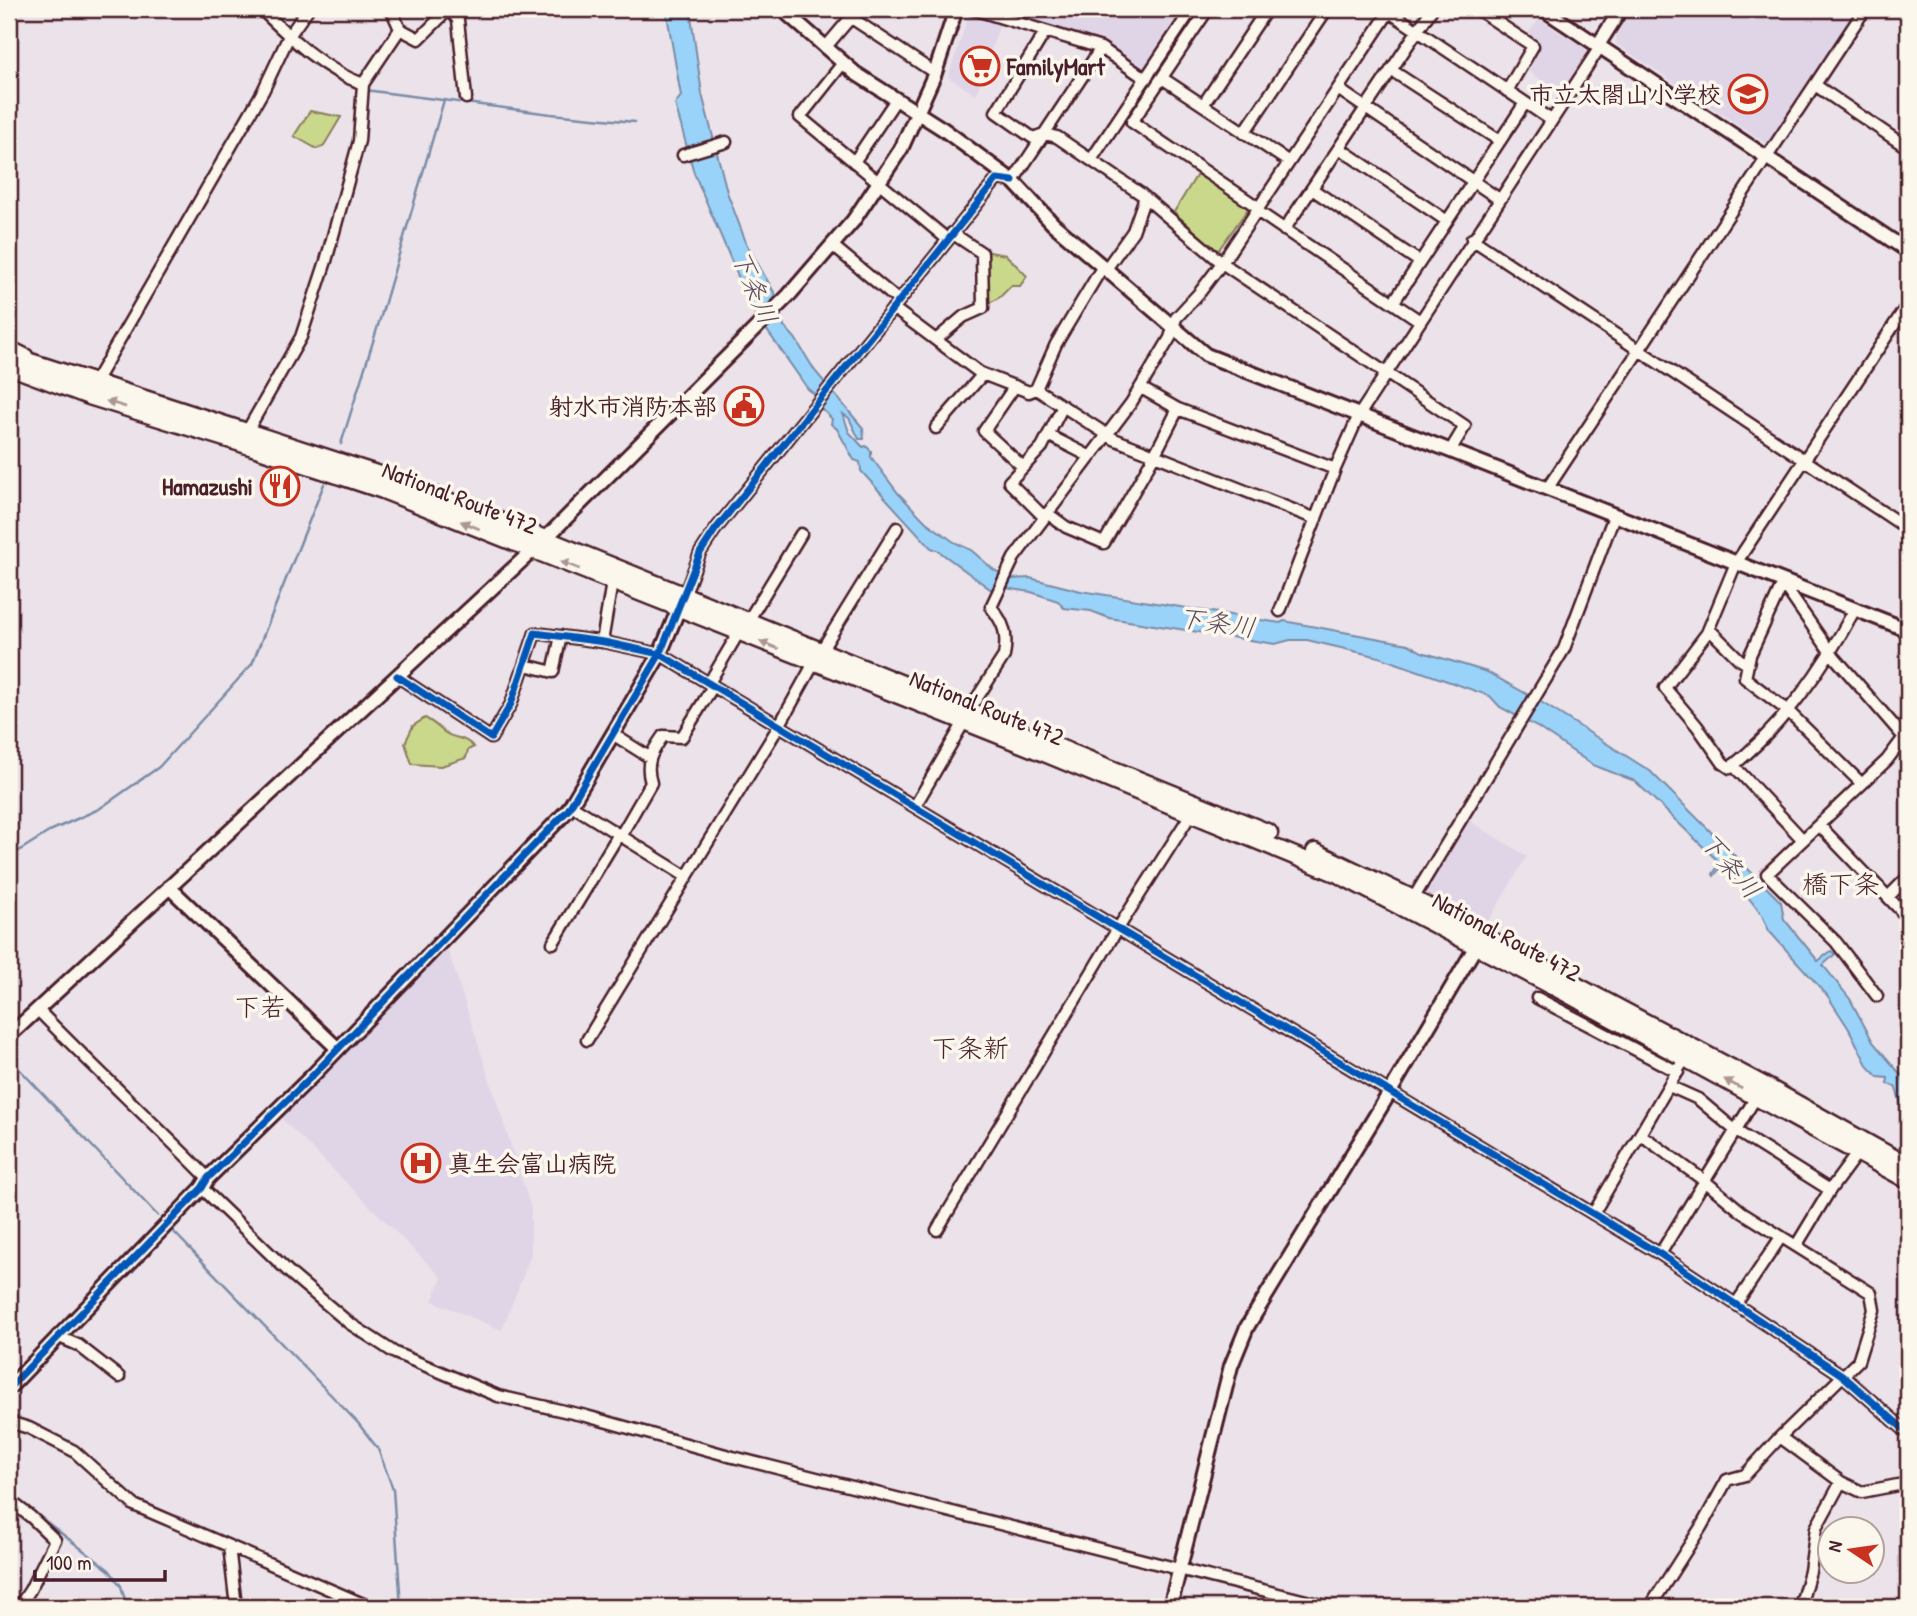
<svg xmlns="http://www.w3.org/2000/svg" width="1917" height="1616" viewBox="0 0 1917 1616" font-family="'Patrick Hand','Klee One',sans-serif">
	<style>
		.built { fill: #e0d5e7 }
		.green { fill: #cad88c; stroke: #8a7c5c; stroke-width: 2 }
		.water { fill: #9ad3f9; stroke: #7a8ba7; stroke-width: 2 }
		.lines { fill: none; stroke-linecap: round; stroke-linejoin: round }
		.stream { stroke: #7a8ba7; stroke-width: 2.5 }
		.minor-casing { stroke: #4a1f2b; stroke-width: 15 }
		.tertiary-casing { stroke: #4a1f2b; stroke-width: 18 }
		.trunk-casing { stroke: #4a1f2b; stroke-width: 21 }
		.minor { stroke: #fbf7ec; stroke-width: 10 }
		.tertiary { stroke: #fbf7ec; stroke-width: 12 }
		.trunk { stroke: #fbf7ec; stroke-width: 16 }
		.cycleway-casing { stroke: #fbf7ec; stroke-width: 11 }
		.cycleway { stroke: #0057b8; stroke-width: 7 }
		.oneway { fill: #ab9695 }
		.labels { text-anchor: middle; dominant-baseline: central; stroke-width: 7; stroke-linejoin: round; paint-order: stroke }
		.poi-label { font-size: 24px; font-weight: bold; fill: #4a1f2b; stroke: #fbf7ec; text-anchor: end }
		.street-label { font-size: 24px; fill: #4a1f2b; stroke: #fbf7ec }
		.water-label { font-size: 26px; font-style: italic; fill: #5e4c5e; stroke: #fbf7ec }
		.neighbourhood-label { font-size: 26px; fill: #4a1f2b; stroke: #fbf7ec }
	</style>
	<rect width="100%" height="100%" fill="#ebe3e9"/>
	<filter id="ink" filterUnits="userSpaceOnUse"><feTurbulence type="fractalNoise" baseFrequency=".0143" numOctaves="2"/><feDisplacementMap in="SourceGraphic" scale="14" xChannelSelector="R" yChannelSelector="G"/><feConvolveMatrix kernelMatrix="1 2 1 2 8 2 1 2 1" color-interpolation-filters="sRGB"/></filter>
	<g filter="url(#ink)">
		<path class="built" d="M1019 9H1184L1148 66 1140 68 1098 42 1021 18 1017 12Z
			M1632 9H1859L1769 145 1616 44V33Z
			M969 14 1000 23 976 95 948 77Z
			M1539 19 1586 49 1587 58 1562 95 1525 69 1541 46 1527 35Z
			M1466 819 1527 856 1486 925 1422 890Z
			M447 947 531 1208V1255L502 1330 432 1301 442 1278 282 1119Z"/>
		<path class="green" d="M310 111 341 117 323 147 317 149 294 136Z
			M1198 173 1250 206 1217 252 1174 212Z
			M984 251 1006 255 1027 276 1020 286H1011L1000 297 986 305Z
			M425 718C433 722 437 726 444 732 455 740 462 735 474 747L468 750 466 758 441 766 412 764 405 743 413 726Z"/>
		<path class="water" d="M666 9H690L702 94 727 192 747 245 775 294 784 326 795 338 815 371 863 428 864 439H859L849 418 843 414 849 432 863 447 866 446 871 451V457L898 493 926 522 954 542 971 550 994 570 1011 579 1030 578 1081 591 1280 623 1284 621 1408 644 1422 652 1487 672 1541 702 1650 771 1781 902 1784 919 1818 961 1831 951 1835 954 1823 965 1850 999 1873 1042 1902 1076 1907 1092 1908 1114 1905 1115 1895 1086 1887 1084 1888 1078 1878 1077 1868 1067 1849 1029 1827 995 1769 931 1762 915 1726 869 1721 867 1714 876 1713 874 1720 863 1635 781 1593 765 1537 727 1500 707 1490 696 1379 657 1307 640H1290L1275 644 1109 618 1091 611 1064 608 1058 601 1031 592 1006 588 990 589 937 550 931 548 861 471 860 462 854 460 837 429 831 424 832 419 818 405 817 396 808 389 752 309 694 173 675 104 681 96Z"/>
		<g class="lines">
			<path class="stream" d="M253 9 261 16
				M328 72 338 79 359 88
				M365 90 551 114 635 122
				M341 444 381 316 444 100
				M9 857 52 830 99 809 159 767 252 664 324 484
				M9 1058 158 1216
				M171 1229 358 1423 378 1449 393 1489 401 1607
				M9 1493 109 1570 121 1586 127 1607"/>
			<defs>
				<path id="minor" d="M261 9C292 39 322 69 363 84
					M391 9 400 29 419 39 449 9
					M450 9 458 20 466 98
					M973 9 1101 48 1146 79
					M1208 9 1132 122 1259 208
					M1385 9 1551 120
					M1477 9 1533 46 1507 91
					M850 17 935 73
					M1045 32 996 112 1033 138 1044 134 1057 137 1141 194 1222 263 1465 426 1450 451
					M825 48 858 9
					M843 63 800 117 947 239
					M1391 70 1500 141
					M1162 78 1289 162
					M1815 85 1908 148
					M1338 89 1499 199
					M1203 105 1267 9
					M1244 133 1327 9
					M1339 148 1447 221
					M683 155 726 142
					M1091 160 1192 9
					M854 162 895 101
					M1312 189 1420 262
					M1257 211 1420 321
					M1284 230 1432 9
					M1472 239 1908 529
					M833 246 899 301
					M1106 269 1133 231 1145 197
					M1393 303 1525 103
					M893 308 980 373 1029 392 1036 389 1114 439 1316 519
					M937 339 963 317 983 308 982 253 952 233
					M9 346 27 355
					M95 382 263 91 289 36 308 9
					M1015 386 984 431 1023 467
					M1141 388 1178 409 1335 469
					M1036 389 1056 344 1103 266
					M936 428 983 374
					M246 433 301 337 326 261 359 141 363 84 400 29
					M1048 435 1089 456
					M1547 489 1865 9
					M1047 513 1066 527 1104 543 1154 456 1178 409
					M1044 517 1009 482 1042 447 1063 406
					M1784 581 1750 655 1745 678 1788 711 1862 784
					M1783 584 1831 653 1908 742
					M683 599 700 553 715 530 997 179 1013 181 1101 48
					M1855 609C1822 670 1784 725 1730 768L1723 763 1697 726 1665 688 1707 633 1736 563 1908 304
					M1280 611 1335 469 1359 415 1600 47
					M748 621 801 534
					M1709 629 1739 659 1747 664
					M602 642 612 582
					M821 651 897 528
					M525 665 553 672 561 636
					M397 676 491 738 511 704 535 633 604 642 660 654 1660 1254 1842 1375 1908 1433
					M709 683 739 632
					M968 712 1004 656C1008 634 1004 623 991 607L1014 558 1131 403 1170 338 1176 318 1200 292 1222 263 1391 9
					M614 735 649 757
					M1733 765 1803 840
					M571 805 687 877
					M915 806 964 722
					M1819 825 1908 918
					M621 835 651 783C645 763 651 753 663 736L682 737 713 686
					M1888 897 1908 877
					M1413 899 1564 649 1614 516
					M553 943 619 834
					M1877 996 1836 942 1767 874 1887 760 1908 732
					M1537 998 1678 1072
					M38 1010C93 1067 152 1121 208 1178
					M587 1040 779 726 814 663
					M1669 1086 1698 1099 1736 1131 1830 1190
					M1640 1134 1706 1182 1742 1212 1871 1293 1874 1310 1858 1361 1780 1437 1745 1475 1727 1480 1701 1527 1650 1607
					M202 1188 291 1274 349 1323 395 1353 498 1396 586 1416 733 1457 1330 1607
					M1593 1214 1685 1058
					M937 1230 1117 930 1191 814
					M1796 1246 1830 1190 1858 1152
					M1660 1254 1756 1097
					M1736 1304 1781 1237
					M57 1336 78 1345 119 1377
					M9 1422 29 1428 74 1451 134 1505 370 1607
					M1780 1437 1841 1482 1862 1492 1908 1483
					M9 1500 31 1517 55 1540 30 1590 19 1607
					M229 1546 236 1607
					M1800 1607 1810 1571 1816 1528 1841 1482"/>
				<path id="tertiary" d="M782 9 855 73 943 129 1013 181 1053 224 1206 355 1908 630
					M1543 9 1908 251
					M1598 45 1621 9
					M169 887 337 1048
					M9 1036 545 539 789 295 853 221 901 149 935 73 956 9
					M9 1388 202 1188 208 1178 314 1074 568 810 660 654 679 608
					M1170 1607 1231 1366 1247 1327 1390 1092 1476 946"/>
				<path id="trunk" d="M9 355 392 479 545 539 1269 833
					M9 366 89 396 241 443 383 490 1047 754 1336 873 1568 994 1908 1180
					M1315 852 1413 899 1765 1086 1908 1166"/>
			</defs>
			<use href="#minor" class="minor-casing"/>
			<use href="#tertiary" class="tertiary-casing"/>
			<use href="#trunk" class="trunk-casing"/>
			<use href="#minor" class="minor"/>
			<use href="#tertiary" class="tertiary"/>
			<use href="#trunk" class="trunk"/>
			<defs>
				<path id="cycleway" d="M397 676 491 738 511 704 535 633 604 642 660 654 1660 1254 1842 1375 1908 1433
					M9 1388 202 1188 208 1178 314 1074 568 810 660 654 700 553 715 530 997 179 1013 181"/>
			</defs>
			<use href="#cycleway" class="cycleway-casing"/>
			<use href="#cycleway" class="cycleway"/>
		</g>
		<defs><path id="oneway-solid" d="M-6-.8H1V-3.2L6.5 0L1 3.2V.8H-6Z" transform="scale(1.75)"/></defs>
		<g class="oneway">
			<use href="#oneway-solid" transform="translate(116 404) rotate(-163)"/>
			<use href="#oneway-solid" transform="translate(470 525) rotate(-158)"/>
			<use href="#oneway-solid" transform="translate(570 565) rotate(-158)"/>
			<use href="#oneway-solid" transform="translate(769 645) rotate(-158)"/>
			<use href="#oneway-solid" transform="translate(1733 1084) rotate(-151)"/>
		</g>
	</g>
	<defs>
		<symbol id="supermarket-ring" viewBox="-11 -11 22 22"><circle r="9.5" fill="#fbf7ec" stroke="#c8321e" stroke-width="1.5"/><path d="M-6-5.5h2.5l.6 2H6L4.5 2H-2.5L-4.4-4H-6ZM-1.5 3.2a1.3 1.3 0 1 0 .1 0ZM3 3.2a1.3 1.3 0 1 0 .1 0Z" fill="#c8321e"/></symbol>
		<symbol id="school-ring" viewBox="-11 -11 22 22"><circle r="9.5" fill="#fbf7ec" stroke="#c8321e" stroke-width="1.5"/><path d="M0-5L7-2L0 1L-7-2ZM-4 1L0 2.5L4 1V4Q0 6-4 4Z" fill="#c8321e"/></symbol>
		<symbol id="civic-ring" viewBox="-11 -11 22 22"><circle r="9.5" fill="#fbf7ec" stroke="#c8321e" stroke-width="1.5"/><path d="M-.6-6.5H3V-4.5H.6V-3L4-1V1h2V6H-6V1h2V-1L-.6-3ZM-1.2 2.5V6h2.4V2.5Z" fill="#c8321e"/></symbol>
		<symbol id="restaurant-ring" viewBox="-11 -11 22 22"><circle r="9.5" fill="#fbf7ec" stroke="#c8321e" stroke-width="1.5"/><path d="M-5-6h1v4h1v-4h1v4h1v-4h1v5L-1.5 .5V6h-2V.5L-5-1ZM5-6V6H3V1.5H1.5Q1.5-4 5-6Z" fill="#c8321e"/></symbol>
		<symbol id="hospital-ring" viewBox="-11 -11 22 22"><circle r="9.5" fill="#fbf7ec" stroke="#c8321e" stroke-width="1.5"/><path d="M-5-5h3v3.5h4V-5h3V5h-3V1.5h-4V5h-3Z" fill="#c8321e"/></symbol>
	</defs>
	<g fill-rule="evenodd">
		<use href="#supermarket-ring" x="958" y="44" width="44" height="44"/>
		<use href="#school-ring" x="1726" y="72" width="44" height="44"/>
		<use href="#civic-ring" x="722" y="384" width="44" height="44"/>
		<use href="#restaurant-ring" x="258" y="464" width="44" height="44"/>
		<use href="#hospital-ring" x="399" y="1141" width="44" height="44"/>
	</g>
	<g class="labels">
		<g class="poi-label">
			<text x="1007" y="66" text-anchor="start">FamilyMart</text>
			<text x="1721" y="94">市立太閤山小学校</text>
			<text x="717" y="406">射水市消防本部</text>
			<text x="253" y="486">Hamazushi</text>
			<text x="448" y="1163" text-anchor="start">真生会富山病院</text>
		</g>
		<g class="street-label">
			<text transform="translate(460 497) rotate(21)">National Route 472</text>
			<text transform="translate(987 707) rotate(22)">National Route 472</text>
			<text transform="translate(1507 936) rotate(28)">National Route 472</text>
		</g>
		<g class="water-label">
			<text transform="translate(755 287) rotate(67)">下条川</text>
			<text transform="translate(1217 622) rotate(8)">下条川</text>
			<text transform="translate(1731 865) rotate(49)">下条川</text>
		</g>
		<g class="neighbourhood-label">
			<text x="1841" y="883">橋下条</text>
			<text x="260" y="1006">下若</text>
			<text x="970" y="1047">下条新</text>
		</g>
	</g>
	<rect width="1917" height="1616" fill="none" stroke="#fbf7ec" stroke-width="35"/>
	<rect x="18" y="18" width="1882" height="1581" fill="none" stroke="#4a1f2b" stroke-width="2.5" filter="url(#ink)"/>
	<g transform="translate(1851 1550) rotate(283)"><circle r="33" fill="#fbf7ec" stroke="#b4a19f" stroke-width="2"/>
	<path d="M0-5L12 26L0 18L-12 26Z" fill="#c8321e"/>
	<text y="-10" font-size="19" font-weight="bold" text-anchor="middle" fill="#4a1f2b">N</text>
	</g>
	<path d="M35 1570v10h130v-10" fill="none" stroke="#4a1f2b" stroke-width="3.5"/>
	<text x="46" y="1570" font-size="21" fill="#4a1f2b" stroke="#fbf7ec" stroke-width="5" paint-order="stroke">100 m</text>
</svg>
